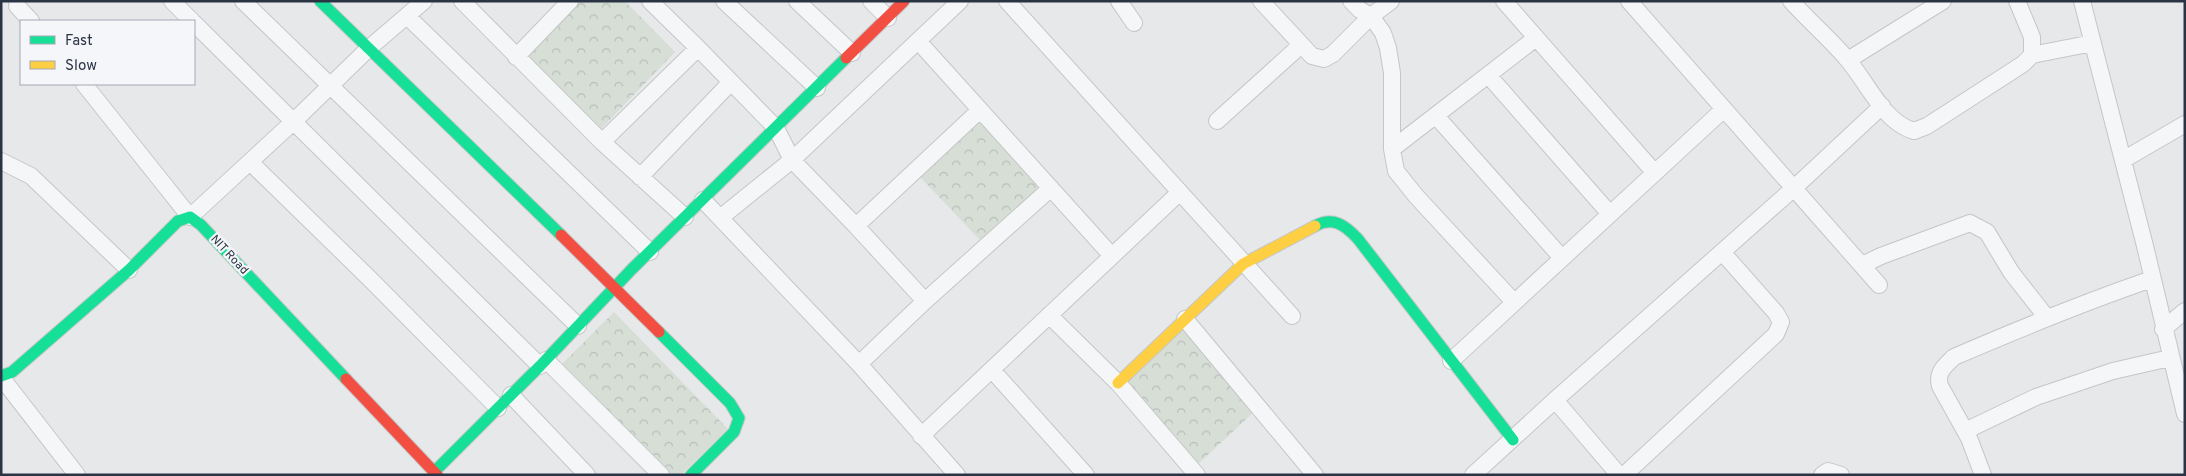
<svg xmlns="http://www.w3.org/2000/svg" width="2186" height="476" viewBox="0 0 2186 476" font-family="Overpass,sans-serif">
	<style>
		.forest { fill: url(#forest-crowns) }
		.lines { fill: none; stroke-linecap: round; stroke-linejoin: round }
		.street-casing { stroke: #c4c6c8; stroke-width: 18 }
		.fast-casing { stroke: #c4c6c8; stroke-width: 13 }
		.slow-casing { stroke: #c4c6c8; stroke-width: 13 }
		.jam-casing { stroke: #c4c6c8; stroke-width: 13 }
		.street { stroke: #f5f6f7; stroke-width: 16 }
		.fast { stroke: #16e098; stroke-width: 11 }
		.slow { stroke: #ffcf43; stroke-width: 11 }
		.jam { stroke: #f24e42; stroke-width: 11 }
		.labels { text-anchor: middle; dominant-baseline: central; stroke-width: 4.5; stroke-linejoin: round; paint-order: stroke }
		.street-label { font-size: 12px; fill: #2b3445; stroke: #f4f6f9 }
	</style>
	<defs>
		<pattern id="forest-crowns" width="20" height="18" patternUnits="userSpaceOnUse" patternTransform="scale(1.25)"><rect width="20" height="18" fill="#d6ded6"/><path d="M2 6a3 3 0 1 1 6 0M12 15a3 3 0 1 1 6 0" fill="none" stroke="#b8bfb9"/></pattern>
	</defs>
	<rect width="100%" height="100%" fill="#e6e8ea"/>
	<path class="forest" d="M580 1H625L675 52 599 131 523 58Z
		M979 120 1040 188 980 240 920 177Z
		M614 312 728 429 681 475H668L560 366Z
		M1184 329 1255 411 1195 467 1126 384Z"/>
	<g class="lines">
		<defs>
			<path id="street" d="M172 1 192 21
				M243 1 578 326
				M462 1 602 142 685 217
				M724 1 817 88
				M797 1 852 53
				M871 1 888 18
				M1007 1 1292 316
				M1119 1 1134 23
				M1261 1 1312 56 1324 59 1333 54 1371 16 1383 33 1388 48 1392 73V149L1396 171 1416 196 1514 302
				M1351 1 1360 10 1371 16 1391 1
				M1504 1 1655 173
				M1629 1 1879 285
				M1791 1C1809 21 1830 39 1847 59 1868 83 1883 122 1914 131L1927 126 2023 64 2032 55V37L2017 1
				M2082 1 2145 246 2185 414
				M17 6 31 21
				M407 16 650 252
				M194 23 540 366
				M918 41 1112 256
				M698 48 776 128 792 160 856 226 925 301
				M2032 55 2093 43
				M516 57 570 1
				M1848 60 1943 1
				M1488 75 1610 214
				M84 84 190 217 293 122 368 49 424 1
				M1436 116 1562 258
				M1217 121 1301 45
				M602 142 698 48 650 1
				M1392 149 1536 38
				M2123 160 2185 124
				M1 161 31 176 129 270
				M250 162 369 278 498 408
				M640 177 731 82
				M703 200 859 364 957 475
				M720 218 792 160 960 1
				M856 226 980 110
				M1862 265 1881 256 1970 223 1987 232 2011 272 2047 318
				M1049 315 1118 383 1197 475
				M1185 319 1315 475
				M2163 329 2185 311
				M546 360 661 475
				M1451 361 1724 109
				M859 364 925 301 1051 188
				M992 370 1086 475
				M1 377 77 475
				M511 395 587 475
				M1555 400 1619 475
				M1965 431 2036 397 2113 371 2170 358
				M921 436 1179 193
				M1473 475 1555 400 1794 188 1882 106
				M1624 475 1776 334 1781 322 1776 313 1722 252
				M1822 475 1828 471 1841 475
				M1983 475 1969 438 1940 386C1936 372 1945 366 1954 357 2019 329 2085 302 2152 279"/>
			<path id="fast" d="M320 1 561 235
				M1315 226C1333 216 1345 225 1358 239L1513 440
				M659 332 730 403 739 418 734 432 691 475
				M1 376 12 372 129 270 178 221 190 217 201 225 346 379
				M434 472 540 366 632 269 846 58"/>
			<path id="slow" d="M1118 383 1243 264 1315 226"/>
			<path id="jam" d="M846 58 904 1
				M561 235 659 332
				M346 379 437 475"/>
		</defs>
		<use href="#street" class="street-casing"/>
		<use href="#fast" class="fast-casing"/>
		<use href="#slow" class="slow-casing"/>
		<use href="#jam" class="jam-casing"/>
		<use href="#street" class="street"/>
		<use href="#fast" class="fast"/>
		<use href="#slow" class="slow"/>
		<use href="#jam" class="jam"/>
	</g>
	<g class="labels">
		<g class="street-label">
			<text transform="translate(229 255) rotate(47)">NIT Road</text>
		</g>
	</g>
	<rect width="2186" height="476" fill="none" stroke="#2b3445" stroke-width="5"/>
	<rect x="20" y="20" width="175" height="65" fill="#f4f6f9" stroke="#a4a8b1"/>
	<rect x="30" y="36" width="25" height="8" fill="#16e098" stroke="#a4a8b1"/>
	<text x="65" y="45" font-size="15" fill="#2b3445">Fast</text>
	<rect x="30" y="61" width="25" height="8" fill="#ffcf43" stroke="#a4a8b1"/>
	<text x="65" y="70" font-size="15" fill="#2b3445">Slow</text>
</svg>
